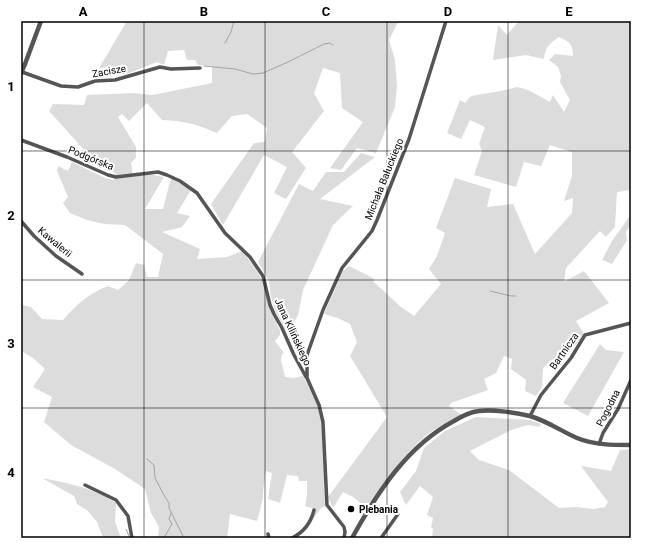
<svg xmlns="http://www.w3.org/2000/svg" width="652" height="559" viewBox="0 0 652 559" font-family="Roboto,sans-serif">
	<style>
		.green { fill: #dcdcdc }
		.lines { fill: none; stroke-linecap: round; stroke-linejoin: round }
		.stream { stroke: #a3a3a3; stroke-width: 1 }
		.minor { stroke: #555; stroke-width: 3.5 }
		.tertiary { stroke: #555; stroke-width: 4.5 }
		.grid { fill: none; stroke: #000; stroke-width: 1; stroke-opacity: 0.55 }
		.poi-dot { fill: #000; stroke: #fff; stroke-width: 1.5 }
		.labels { text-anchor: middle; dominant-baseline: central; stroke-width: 4; stroke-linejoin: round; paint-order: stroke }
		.street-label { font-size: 10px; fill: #000; stroke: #fff }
		.poi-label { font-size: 10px; font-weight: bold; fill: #000; stroke: #fff; text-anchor: start }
		.neatline { fill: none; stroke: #000; stroke-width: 1.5 }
		.grid-label { font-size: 13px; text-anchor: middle; font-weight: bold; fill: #000 }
	</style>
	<rect width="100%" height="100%" fill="#fff"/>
	<path class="green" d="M127 21H403L397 24 389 40 395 60 397 86 395 107 376 153 357 148 341 170 330 168 363 122 342 108 340 73 323 68 314 93 324 111 292 152 306 168 286 199 274 193 287 167 264 155 223 225 211 204 254 143 265 142 267 128 247 114 232 116 217 133C196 124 185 121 162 120L147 103 129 121 122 114 118 117 136 147V158L131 163 133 176 148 174 164 177 145 209H163L171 178 191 190 177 213 190 216 182 227 162 232 200 249 197 259 227 257 242 251 253 265 266 286 278 327 280 330V335L275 341 284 353 282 354 281 360 285 377 294 378 303 376C309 388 316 400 320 413 327 443 322 476 326 506L321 508 313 519 315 509 305 506 307 495V481H299L298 476 287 475 280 503 268 499 272 473 266 471 263 491V498L257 521 230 514 227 538H158L159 527 151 513 145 489 115 469 71 445 44 422 52 397 33 387 45 369 33 358 21 351V297L23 305 31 307 42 319 63 320C77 304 88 294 108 286L118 290 129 280 136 263 144 265 147 277H158L163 254 125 225 104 224 87 220 70 213 63 203 68 197 57 171 58 166 68 171 72 162 105 178 114 180 116 174 95 162 49 111 53 104 84 105 87 95 134 93 152 95 212 83V66L198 65 195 60H187L184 50 168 51 164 65 157 62 127 74 125 67 99 68Z
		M519 21H631V190L617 192 615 227 606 237 600 231 566 268 564 282 584 271 609 303 576 321 584 334 568 355 551 360 543 368 542 387 536 396 525 391 526 380 511 369 512 359 504 356 496 373 484 379 488 390 451 403 449 406 462 415C450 421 437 427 427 435 402 455 385 482 367 508L353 497 343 492 333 508 328 497 387 417 350 356 357 342 350 324 338 318 324 314 343 271 349 266 373 278 374 282 401 307 414 316 441 284 429 269 437 256 445 233 436 228 455 178 491 189 487 207 513 204 535 254 572 213 573 198 564 201 572 176V152L550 145 541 166 524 162 516 187 474 175 482 151 479 144 485 127 470 120 461 139 447 133 460 100 465 103 471 96 501 91 517 87 528 90 550 102 553 95 564 112 570 100 560 82 561 76 558 67 549 60 555 54 573 56C573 44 570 42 559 37 550 43 545 47 544 59L526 55 493 60 498 25 507 35Z
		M361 153 375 157 320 199 353 206 333 225 303 290 298 315 288 334 276 313 271 297 269 281 258 262 299 184 313 191 326 172H344Z
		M631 209V225L626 232 627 240 612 264 602 260 612 241 629 217Z
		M600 344 606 350 624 352 588 416 563 403Z
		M476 417 530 420 541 424 539 427 528 425 511 430 470 451 479 460 509 470 559 508 576 507 594 509 605 507 608 502 581 466 611 471 620 450 631 449V538H432L433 529 431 527 433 518 427 515 433 497 420 486 406 505 400 492 416 471 424 448 445 431Z
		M42 478C69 483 93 488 116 503L115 522 121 538H103L97 522 88 511 77 504 74 496Z"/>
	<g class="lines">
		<path class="stream" d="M225 43 231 32 234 21
			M204 66 235 69 253 74 263 73 288 62 324 44 330 43 333 45
			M490 291 511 296H516
			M147 459 154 465 155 478 165 497 169 503V508L184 538
			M126 529 130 538
			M162 538 165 536 172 524 169 519 171 513"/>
		<path class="minor" d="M22 72 61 86 78 87 95 81 115 80 160 67 171 69 200 68
			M21 140 67 157 108 175 116 177 158 172 167 175 180 181 197 193 225 233 250 257 263 276 270 305 274 314 282 328 294 355 306 377
			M21 221 34 236 56 256 82 274
			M530 416 541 395 571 358 585 335 631 323
			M599 444 603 433 618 409 631 380
			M85 485 116 500 128 516 132 538
			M268 534 269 538
			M292 538C304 532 311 523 314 510
			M344 538 345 532 344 527 327 505 323 422 319 405 307 378V355L323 310 342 268 372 231 377 220 409 139 446 21
			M381 538 398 514"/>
		<path class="tertiary" d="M21 73 25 64 41 21
			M352 538C377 493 407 446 454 421 462 416 470 412 479 411 493 409 517 413 530 416 547 421 561 431 577 438 594 445 613 445 631 445"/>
	</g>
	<path class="grid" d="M144 21V538M265 21V538M387 21V538M508 21V538M21 151H631M21 280H631M21 408H631"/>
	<circle class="poi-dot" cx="351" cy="509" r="4"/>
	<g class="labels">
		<g class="street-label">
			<text transform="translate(109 71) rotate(-10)">Zacisze</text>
			<text transform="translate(91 158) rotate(22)">Podgórska</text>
			<text transform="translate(384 179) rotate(-68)">Michała Bałuckiego</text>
			<text transform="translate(55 242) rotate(40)">Kawalerii</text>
			<text transform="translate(293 332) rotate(65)">Jana Kilińskiego</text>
			<text transform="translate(564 351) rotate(-55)">Bartnicza</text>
			<text transform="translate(608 408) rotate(-63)">Pogodna</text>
		</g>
		<g class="poi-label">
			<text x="359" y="509">Plebania</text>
		</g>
	</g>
	<rect width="652" height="559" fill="none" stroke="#ffffff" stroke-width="44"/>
	<rect x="22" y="22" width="608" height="515" class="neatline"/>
	<g class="grid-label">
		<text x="83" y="16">A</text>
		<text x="204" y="16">B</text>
		<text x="326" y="16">C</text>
		<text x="448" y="16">D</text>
		<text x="569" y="16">E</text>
		<text x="11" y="91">1</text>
		<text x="11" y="220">2</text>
		<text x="11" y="348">3</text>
		<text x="11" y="477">4</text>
	</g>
</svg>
